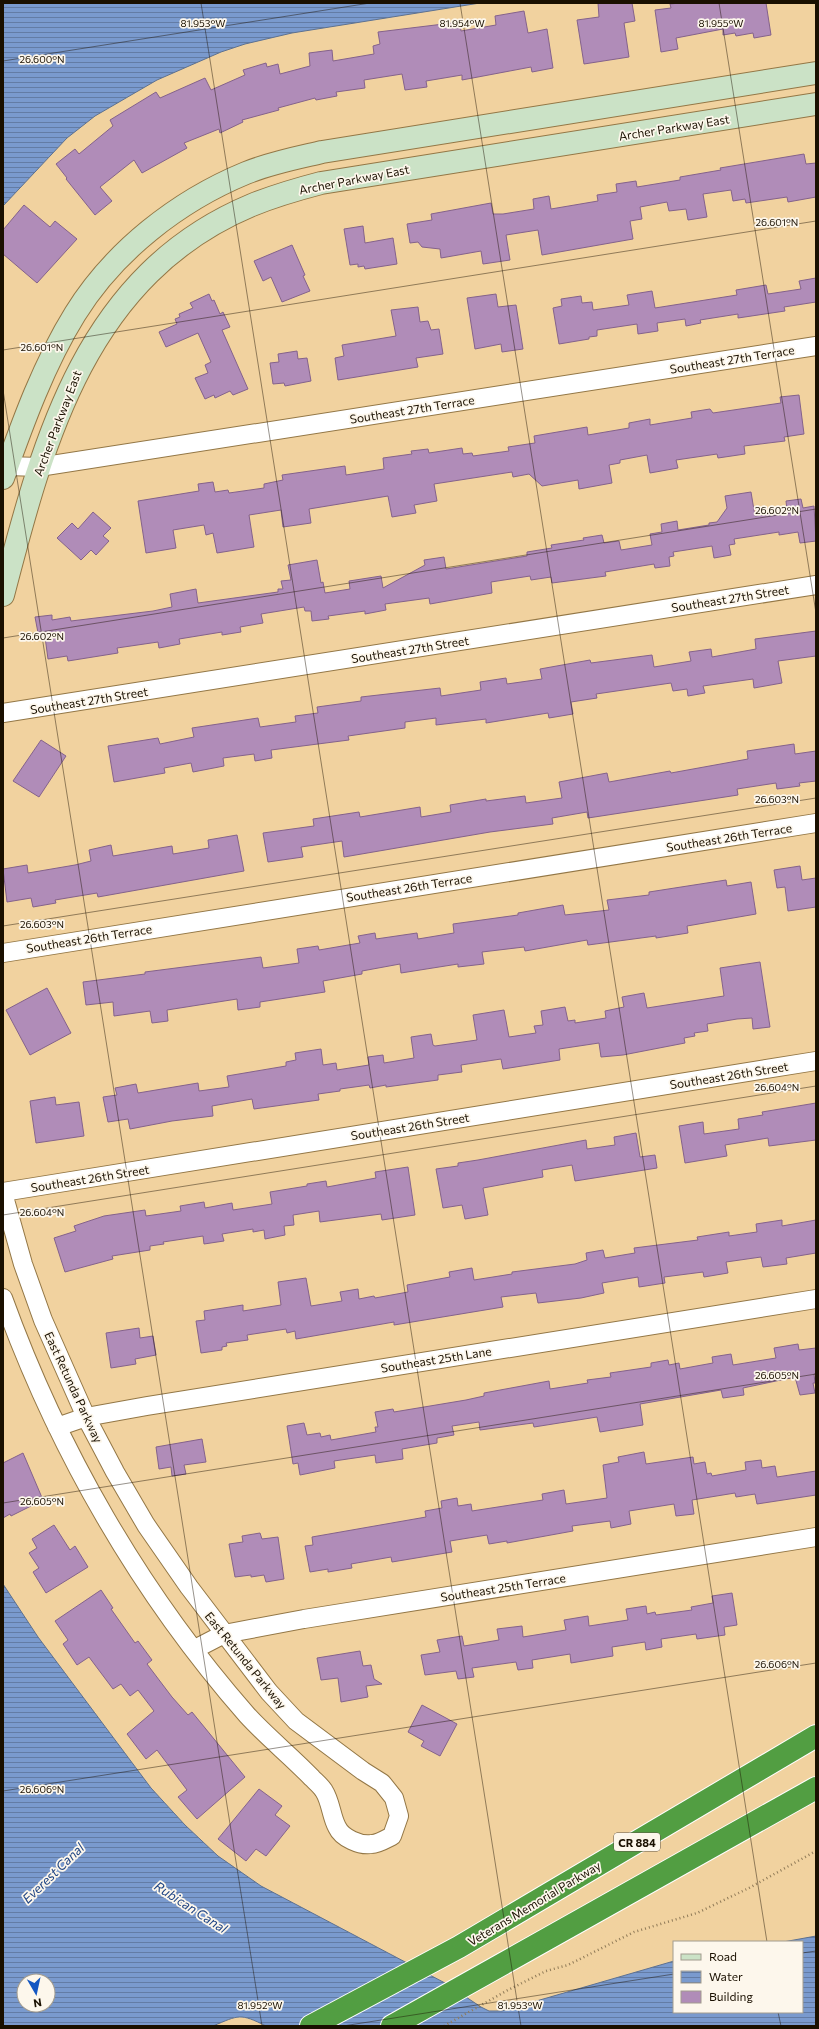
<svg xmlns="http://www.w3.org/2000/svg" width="819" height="2029" viewBox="0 0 819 2029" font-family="Commissioner,sans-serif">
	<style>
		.water { fill: url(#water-rules); stroke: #5d7190; fill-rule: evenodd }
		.building { fill: #b08cb8; stroke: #84628b }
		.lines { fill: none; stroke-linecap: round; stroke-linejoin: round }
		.street-casing { stroke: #937746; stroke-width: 20 }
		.secondary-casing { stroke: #937746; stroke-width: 24 }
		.highway-casing { stroke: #fff; stroke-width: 24 }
		.path { stroke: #907b58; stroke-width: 2.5; stroke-dasharray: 1 3; stroke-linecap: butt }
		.street { stroke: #fff; stroke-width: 18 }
		.secondary { stroke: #cbe2c6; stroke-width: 22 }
		.highway { stroke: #529e42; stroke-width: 22 }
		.ticks { fill: none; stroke: #1a1000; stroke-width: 1; stroke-opacity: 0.45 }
		.labels { text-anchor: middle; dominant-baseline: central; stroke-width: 3.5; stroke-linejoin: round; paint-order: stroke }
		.shield { fill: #fdf7ec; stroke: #5e5547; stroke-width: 1 }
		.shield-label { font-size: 11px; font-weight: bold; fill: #1a1000 }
		.street-label { font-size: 12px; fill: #1a1000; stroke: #fdf7ec }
		.water-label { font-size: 13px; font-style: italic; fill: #1e4484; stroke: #fdf7ec }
		.ticks-label { font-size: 10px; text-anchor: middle; fill: #1a1000; stroke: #fdf7ec; stroke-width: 3.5; stroke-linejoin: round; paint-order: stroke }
	</style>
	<defs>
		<pattern id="water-rules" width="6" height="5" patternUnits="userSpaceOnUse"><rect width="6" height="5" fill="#7a9ace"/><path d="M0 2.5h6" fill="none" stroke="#637ca5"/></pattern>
	</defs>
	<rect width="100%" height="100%" fill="#f1d29f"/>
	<path class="water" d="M3 3H480L292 33 245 44 221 52 157 80 95 116 67 138 3 206Z
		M3 1584 38 1637 151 1788 185 1825 218 1856 261 1886 445 1983 481 2007 489 2011H502L674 1961V2012H802V1942H783L816 1936V2026H266C240 2013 239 2015 213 2026H3ZM24 1981H48V2005H24Z"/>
	<path class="building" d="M598 3H632L635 21 624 23 629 57 584 64 577 20 599 17Z
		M680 3H766L771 35 754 38 753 33 736 36 735 33 723 35V29L676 38 678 49 661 52 655 10 671 8 670 4Z
		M524 11 528 33 547 29 553 68 532 72 531 67 462 80V75L426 81 427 87 405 90 402 74 364 80 365 88 336 92 337 96 316 100 315 98 278 108 279 110 242 120 243 122 220 133 219 129 184 143 187 148 142 173 134 160 100 187 112 201 95 215 66 179 67 178 56 164 75 149 79 154 113 126 110 120 156 92 160 98 205 78 211 90 245 75 243 70 266 63 267 67 278 64 280 74 310 66 309 53 332 50 333 61 374 54 373 46 380 44 378 32 460 22 461 31 496 25 495 16Z
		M804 154 806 164 816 163V197L788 202 787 197 746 203 745 199 733 201 731 190 703 194 707 217 688 220 686 209 669 211 667 202 640 207 642 219 630 221 633 239 542 255 538 230 506 235 510 260 483 264 481 251 441 258 440 249 422 247 418 242 410 243 407 224 432 220 431 214 491 203 493 214H503L534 209 533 199 549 196 551 209 598 201 597 195 617 192 616 184 636 181 637 187 680 180V177L721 170 720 168Z
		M24 205 50 227 55 221 77 239 37 283 3 254V230Z
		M363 226 365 243 393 238 397 264 365 269 364 266 358 267V264L350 265 344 229Z
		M292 245 305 275 303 276 310 291 282 302 271 277 263 281 254 261Z
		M816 278V302L784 307 785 311 738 318V314L700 320 701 323 686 326 685 319 657 323 658 331 638 334 637 324 597 330V336L589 337V339L559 344 553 308 562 306 561 299 581 296 582 303 592 302 593 310 629 305 627 295 652 291 655 308 737 295 736 290 766 285 768 294 801 289 799 281Z
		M209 294 212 301 214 300 220 314 223 312 230 327 222 330 248 389 233 395 230 391 215 398 214 395 205 399 195 378 208 373 205 365 211 362 198 333 166 347 159 332 177 324 175 319 180 317 179 314 193 308 190 303Z
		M496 294 498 307 516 305 523 349 502 352 501 344 475 349 467 298Z
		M418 307 420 322 428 321 431 330 439 329 443 354 416 358 418 367 338 380 335 358 344 356 342 345 396 336 391 310Z
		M297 351 298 359 307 358 311 381 285 386 284 383 273 384 270 363 279 362 278 354Z
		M799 395 804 434 784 437 785 441 744 446 745 454 718 458 717 454 676 460 678 468 650 473 647 455 620 460V463L609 465 612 483 579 489 578 480 542 486 529 474 513 477 512 472 434 484 437 501 414 505 416 513 392 517 388 496 309 509 311 523 283 527 281 510 249 515 254 547 217 553 213 533 206 535 204 525 173 530 176 548 146 553 138 501 199 491 198 484 213 482 215 492 228 490 229 493 264 488V484L283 480 282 475 345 466 346 475 384 469 383 458 412 454 411 451 428 449 429 453 462 448 463 454 472 453 473 456 509 451 508 447 535 443 534 436 587 427 588 435 629 428V423L650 419V425L692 418 691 412 710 409 713 413 781 403 780 397Z
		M751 492 755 516 787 510 786 501 801 499 803 508 814 506 816 541 800 543 798 532 779 535V532L734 539 735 544 729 545 731 555 714 558 712 546 673 552 674 556 669 557 670 566 655 568 654 564 605 572 606 576 552 583 551 577 531 580 530 576 491 582 492 593 430 604 429 598 385 604 386 610 365 614V611L328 616 329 619 312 621 311 611H305L304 607 261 614 263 623 240 627 241 632 222 635V632L179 639 180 644 159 648 158 642 117 648 118 653 68 661 67 656 48 659 45 637 39 638 35 617 52 615V620L70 617 71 621 153 611 172 607 170 594 196 589 198 603 278 592V589H283L281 581 291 580 288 565 317 560 321 583 323 582 325 593 350 589 349 581 381 576 383 588 425 565 424 560 444 557 446 569 527 556V552L552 548 551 545 584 540 583 538 602 535 604 543 619 541 621 550 652 545 650 534 662 532 661 524 677 521 678 530 709 525V523L717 522 727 508 725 496Z
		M93 512 111 528 103 536 109 541 96 555 91 550 81 560 57 538 72 523 78 529Z
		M816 631V656L778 661 782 683 754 688 753 679 703 686 705 693 688 696 687 689 673 691 671 683 596 694 597 698 571 702 573 714 549 718 548 713 486 723V719L436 725V718L405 722V728L348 736 349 740 271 750 272 758 255 761 254 754 223 758 224 766 193 772 191 763 164 768 165 773 114 782 108 746 158 738 160 744 194 737 192 728 258 718 260 727 296 722 295 716 318 713 317 707 361 701V697L440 688 441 696 481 690 480 682 506 678 507 684 542 679 540 669 590 660 591 663 652 655 654 667 691 661 689 652 711 649 712 657 756 649 755 639Z
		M41 740 66 756 39 797 13 781Z
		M794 744 795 754 816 751V781L799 783 800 786 777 789 776 783 737 789 738 795 588 818 587 812 552 818 553 824 490 832 344 857 342 841 301 847 303 857 268 862 263 833 314 826 313 819 359 812 360 817 420 807 421 817 451 812 450 805 486 799V801L525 796 526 803 562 798 559 782 607 773 609 782 670 771 671 773 748 759 747 751Z
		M237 835 244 871 98 897 97 893 55 900 56 903 33 907 31 898 7 902 3 869 27 865 28 873 75 865 91 861 89 850 111 845 113 856 172 846 173 854 209 848 208 840Z
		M800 866 802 880 816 878V907L788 911 785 887 777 888 774 870Z
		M726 880 727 886 751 882 756 914 687 926 688 933 656 938V936L588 945 587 940 525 951 524 947 482 952 484 964 458 967V964L401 973 400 964 362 971V974L323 981 325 992 260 1002V1007L238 1010 237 999 167 1010 168 1021 152 1023 150 1011 114 1016 113 1002 86 1005 83 982 145 974V972L261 957 263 968 299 963 297 949 318 946 319 950 360 943 358 936 375 933 376 939 417 933 418 939 454 933 453 924 518 915V913L563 905 565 915 609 910 607 900 649 895V892Z
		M760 962 770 1027 753 1029 752 1018 737 1019 707 1024 708 1031 694 1033 695 1036 684 1038 685 1043 623 1055 601 1057 599 1043 559 1049 560 1060 503 1069 501 1059 461 1065 462 1072 438 1075V1080L386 1087V1085L370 1088 369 1085 340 1089V1091L318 1094 319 1100 254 1109 252 1099 212 1106 213 1116 172 1121 130 1129 128 1119 108 1122 103 1097 117 1095 115 1088 136 1084 138 1093 198 1083 199 1091 229 1087 227 1076 286 1066V1062L296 1060 295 1053 321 1049 323 1065 336 1063 337 1070 369 1065 368 1057 383 1055 384 1063 414 1058 411 1037 431 1034 433 1045 435 1046 477 1040 473 1015 504 1010 509 1037 536 1033 534 1026 543 1025 541 1011 565 1007 568 1021 575 1020V1023L606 1018 605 1011 624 1007 622 997 644 993 647 1008 724 996 720 968Z
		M47 988 71 1033 30 1055 6 1010Z
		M55 1097 56 1105 79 1102 84 1136 36 1143 30 1101Z
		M816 1103V1140L769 1146 768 1138 725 1145 727 1156 685 1163 679 1126 703 1122 704 1134 739 1129 738 1119 763 1115 762 1112Z
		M636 1133 640 1157 655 1155 657 1168 575 1181 572 1165 542 1170 543 1177 483 1188 488 1215 465 1219 462 1205 443 1208 436 1169 458 1166V1163L478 1160 586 1140 587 1149 615 1145 614 1137Z
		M408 1167 415 1215 382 1220 381 1214 320 1222 319 1211 293 1215 294 1225 284 1226 285 1235 265 1239 264 1230 253 1232V1229L222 1234 224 1241 204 1244 203 1236 163 1242 164 1244 150 1246V1250L112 1256 113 1259 65 1272 54 1238 76 1231 74 1226 104 1216 145 1210 146 1216 181 1211 180 1206 204 1202 205 1208 232 1203 233 1210 272 1204 270 1192 307 1186V1184L326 1181 327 1187 376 1178 375 1172Z
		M782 1220V1226L816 1220V1253L786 1258 787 1264 763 1267 761 1257 726 1262 728 1273 704 1277 703 1272 664 1277 665 1283 639 1287 638 1277 602 1283 604 1293 581 1298 538 1303 536 1293 501 1297 503 1307 394 1325V1322L296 1339 295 1331 287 1333 286 1329 247 1335 248 1340 226 1343 227 1346 222 1347V1350L201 1353 196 1321 205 1320 204 1311 243 1305V1311L281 1305 278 1282 306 1278 311 1306 342 1301 340 1292 358 1289 359 1299 374 1296 375 1298 408 1292 407 1285 450 1277 449 1272 472 1268 474 1280 512 1274V1272L575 1264 587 1260 586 1253 603 1250 605 1258 635 1253 634 1248 698 1240 697 1237 729 1232V1236L757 1232 756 1224Z
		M139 1328 140 1338 153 1336 156 1355 135 1359 136 1364 111 1368 106 1333Z
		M798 1344 799 1350 816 1348V1374H814L815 1383H813L815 1393 800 1395 795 1377 743 1388 744 1395 723 1398 721 1390 640 1404 643 1425 600 1432 597 1417 534 1427 533 1423 480 1430 479 1422 452 1426 454 1435 437 1438V1443L402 1449 403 1459 376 1463 375 1455 334 1461 335 1468 300 1475 298 1463 293 1464 287 1426 304 1423 307 1435 320 1433 321 1437 330 1435 331 1440 376 1432 375 1427H378L375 1412 393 1409 394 1412 466 1400 484 1396V1393L549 1381 550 1389 588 1383 587 1380 611 1377 610 1373 651 1367V1363L668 1360 669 1365 679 1363 680 1369 713 1363 712 1357 731 1354 733 1365 776 1358 774 1348Z
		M202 1439 206 1462 184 1465 186 1474 172 1476 171 1467 159 1469 156 1447Z
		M644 1452 646 1464 693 1457 694 1464 705 1462 707 1474 711 1473 712 1476 746 1470 745 1462 761 1460 762 1468 775 1466 777 1477 816 1471V1495L757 1504 755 1494 736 1497 735 1493 692 1500 694 1514 676 1516 674 1504 629 1511 631 1524 611 1528 610 1521 572 1526 573 1531 507 1543V1541L489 1544 487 1535 450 1541 452 1552 392 1562 391 1557 351 1564 352 1568 328 1572V1569L310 1572 305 1546 313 1545 312 1537 426 1517 425 1511 442 1508 441 1501 457 1498 458 1506 471 1504 472 1511 543 1500 542 1494 564 1490 566 1504 607 1498 603 1465 619 1462 618 1457Z
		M23 1453 43 1500 11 1516 10 1514 3 1518V1463Z
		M54 1525 70 1550 75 1546 88 1567 46 1593 33 1572 39 1568 29 1553 37 1548 32 1539Z
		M260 1533 262 1539 278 1537 284 1579 266 1582 264 1575 251 1577V1575L235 1577 229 1544 243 1542 242 1536Z
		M101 1590 113 1608 111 1609 135 1643 138 1641 152 1660 147 1664 172 1697 188 1715 192 1712 245 1777 197 1819 178 1797 187 1790 157 1750 146 1759 127 1734 154 1711 138 1690 130 1696 121 1684 113 1689 89 1657 77 1665 63 1644 68 1640 55 1621Z
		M732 1593 737 1625 724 1627 725 1635 697 1639 696 1634 661 1639 662 1647 646 1650 645 1642 612 1647 613 1656 571 1663 570 1654 532 1660 533 1668 518 1670 516 1662 472 1668 474 1677 458 1679 456 1671 425 1675 421 1655 440 1652 437 1640 462 1636 464 1646 499 1640 497 1629 522 1626 523 1637 566 1630 564 1620 588 1616 589 1626 628 1620 626 1609 646 1606 647 1614 655 1612 656 1615 692 1610 691 1607 713 1603 712 1596Z
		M360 1651 363 1666 371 1665 374 1679 382 1684 366 1686 368 1697 341 1702 338 1678 321 1680 317 1658Z
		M422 1705 457 1724 440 1756 421 1746 424 1741 408 1732Z
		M259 1789 282 1806 275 1815 290 1826 266 1856 256 1849 246 1861 218 1839Z"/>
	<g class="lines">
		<defs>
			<path id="street" d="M7 466 39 467 816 346
				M3 713 816 585
				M3 953 816 823
				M3 1192 816 1061
				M3 1193 23 1264 43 1320 86 1417 115 1472 146 1525 189 1587 269 1692 296 1721 363 1771 382 1783 394 1798 399 1816 392 1836C386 1839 378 1844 372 1844 360 1846 342 1838 337 1827 331 1816 331 1802 324 1791 321 1786 316 1782 312 1778 291 1756 267 1737 247 1715 140 1593 58 1450 3 1298
				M57 1427 86 1417 147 1406 816 1299
				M195 1649 224 1634 304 1619 816 1537"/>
			<path id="secondary" d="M3 478C23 422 44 364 75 314 114 251 178 201 246 173 270 163 296 158 322 152L816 73
				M3 595C44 437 87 274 252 205 274 196 298 189 321 183L816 104"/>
			<path id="highway" d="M311 2026 459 1947 816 1736
				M392 2026 816 1788"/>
		</defs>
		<use href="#street" class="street-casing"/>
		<use href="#secondary" class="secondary-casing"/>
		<use href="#highway" class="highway-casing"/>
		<path class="path" d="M444 2026 508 1990 546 1971 568 1965 634 1932 697 1913 749 1888 816 1851"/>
		<use href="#street" class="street"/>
		<use href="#secondary" class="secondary"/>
		<use href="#highway" class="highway"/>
	</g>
	<path class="ticks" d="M201 3 521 2026M460 3 767 1942M719 3 816 613M3 61 370 3M3 350 816 221M3 390 262 2026M3 638 816 509M3 926 816 798M3 1215 816 1086M3 1503 816 1374M3 1791 816 1663M802 1953 816 1951M778 2012 781 2026M343 2026 674 1974"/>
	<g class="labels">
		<rect class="shield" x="614" y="1833" width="46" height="18" rx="3"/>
		<g class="shield-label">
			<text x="637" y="1842">CR 884</text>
		</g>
		<g class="street-label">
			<text transform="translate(674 127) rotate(-9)">Archer Parkway East</text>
			<text transform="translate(354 179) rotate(-11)">Archer Parkway East</text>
			<text transform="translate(732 359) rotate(-9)">Southeast 27th Terrace</text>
			<text transform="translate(412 409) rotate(-9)">Southeast 27th Terrace</text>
			<text transform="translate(57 423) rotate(-69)">Archer Parkway East</text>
			<text transform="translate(730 598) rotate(-9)">Southeast 27th Street</text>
			<text transform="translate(410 649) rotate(-9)">Southeast 27th Street</text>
			<text transform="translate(89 700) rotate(-9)">Southeast 27th Street</text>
			<text transform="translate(729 837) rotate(-9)">Southeast 26th Terrace</text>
			<text transform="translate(409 887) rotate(-9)">Southeast 26th Terrace</text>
			<text transform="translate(89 938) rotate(-9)">Southeast 26th Terrace</text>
			<text transform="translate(729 1075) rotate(-9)">Southeast 26th Street</text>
			<text transform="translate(410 1126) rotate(-9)">Southeast 26th Street</text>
			<text transform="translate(90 1178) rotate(-9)">Southeast 26th Street</text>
			<text transform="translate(436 1359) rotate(-9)">Southeast 25th Lane</text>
			<text transform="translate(74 1387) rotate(65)">East Retunda Parkway</text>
			<text transform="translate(503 1587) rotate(-9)">Southeast 25th Terrace</text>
			<text transform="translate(246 1660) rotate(51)">East Retunda Parkway</text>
			<text transform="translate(534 1903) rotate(-31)">Veterans Memorial Parkway</text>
		</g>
		<g class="water-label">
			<text transform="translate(53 1873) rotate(-44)">Everest Canal</text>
			<text transform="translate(191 1907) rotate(33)">Rubican Canal</text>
		</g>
	</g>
	<g class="ticks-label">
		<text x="721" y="27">81.955°W</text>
		<text x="203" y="27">81.953°W</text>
		<text x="462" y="27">81.954°W</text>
		<text x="42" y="63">26.600°N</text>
		<text x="777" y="226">26.601°N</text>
		<text x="42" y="351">26.601°N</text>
		<text x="777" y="514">26.602°N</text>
		<text x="42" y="640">26.602°N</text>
		<text x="777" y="803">26.603°N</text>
		<text x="42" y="928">26.603°N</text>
		<text x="777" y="1091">26.604°N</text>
		<text x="42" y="1216">26.604°N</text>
		<text x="777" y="1379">26.605°N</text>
		<text x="42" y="1505">26.605°N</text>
		<text x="777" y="1668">26.606°N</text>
		<text x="42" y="1793">26.606°N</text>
		<text x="260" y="2009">81.952°W</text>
		<text x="520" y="2009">81.953°W</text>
	</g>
	<rect width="819" height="2029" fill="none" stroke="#1a1000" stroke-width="8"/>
	<rect x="673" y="1941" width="130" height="72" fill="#fdf7ec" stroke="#a29b8e"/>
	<rect x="681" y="1954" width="20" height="6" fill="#cbe2c6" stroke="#a29b8e"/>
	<text x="709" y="1961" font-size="12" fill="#1a1000">Road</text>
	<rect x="681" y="1971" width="20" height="12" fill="url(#water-rules)" stroke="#a29b8e"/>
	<text x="709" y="1981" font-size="12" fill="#1a1000">Water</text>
	<rect x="681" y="1991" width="20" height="12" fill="#b08cb8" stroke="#a29b8e"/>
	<text x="709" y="2001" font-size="12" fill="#1a1000">Building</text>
	<g transform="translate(36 1993) rotate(171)"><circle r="19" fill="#fdf7ec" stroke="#a29b8e"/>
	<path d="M0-3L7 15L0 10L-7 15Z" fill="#1457c2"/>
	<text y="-6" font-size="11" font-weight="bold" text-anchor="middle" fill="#1a1000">N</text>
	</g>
</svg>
